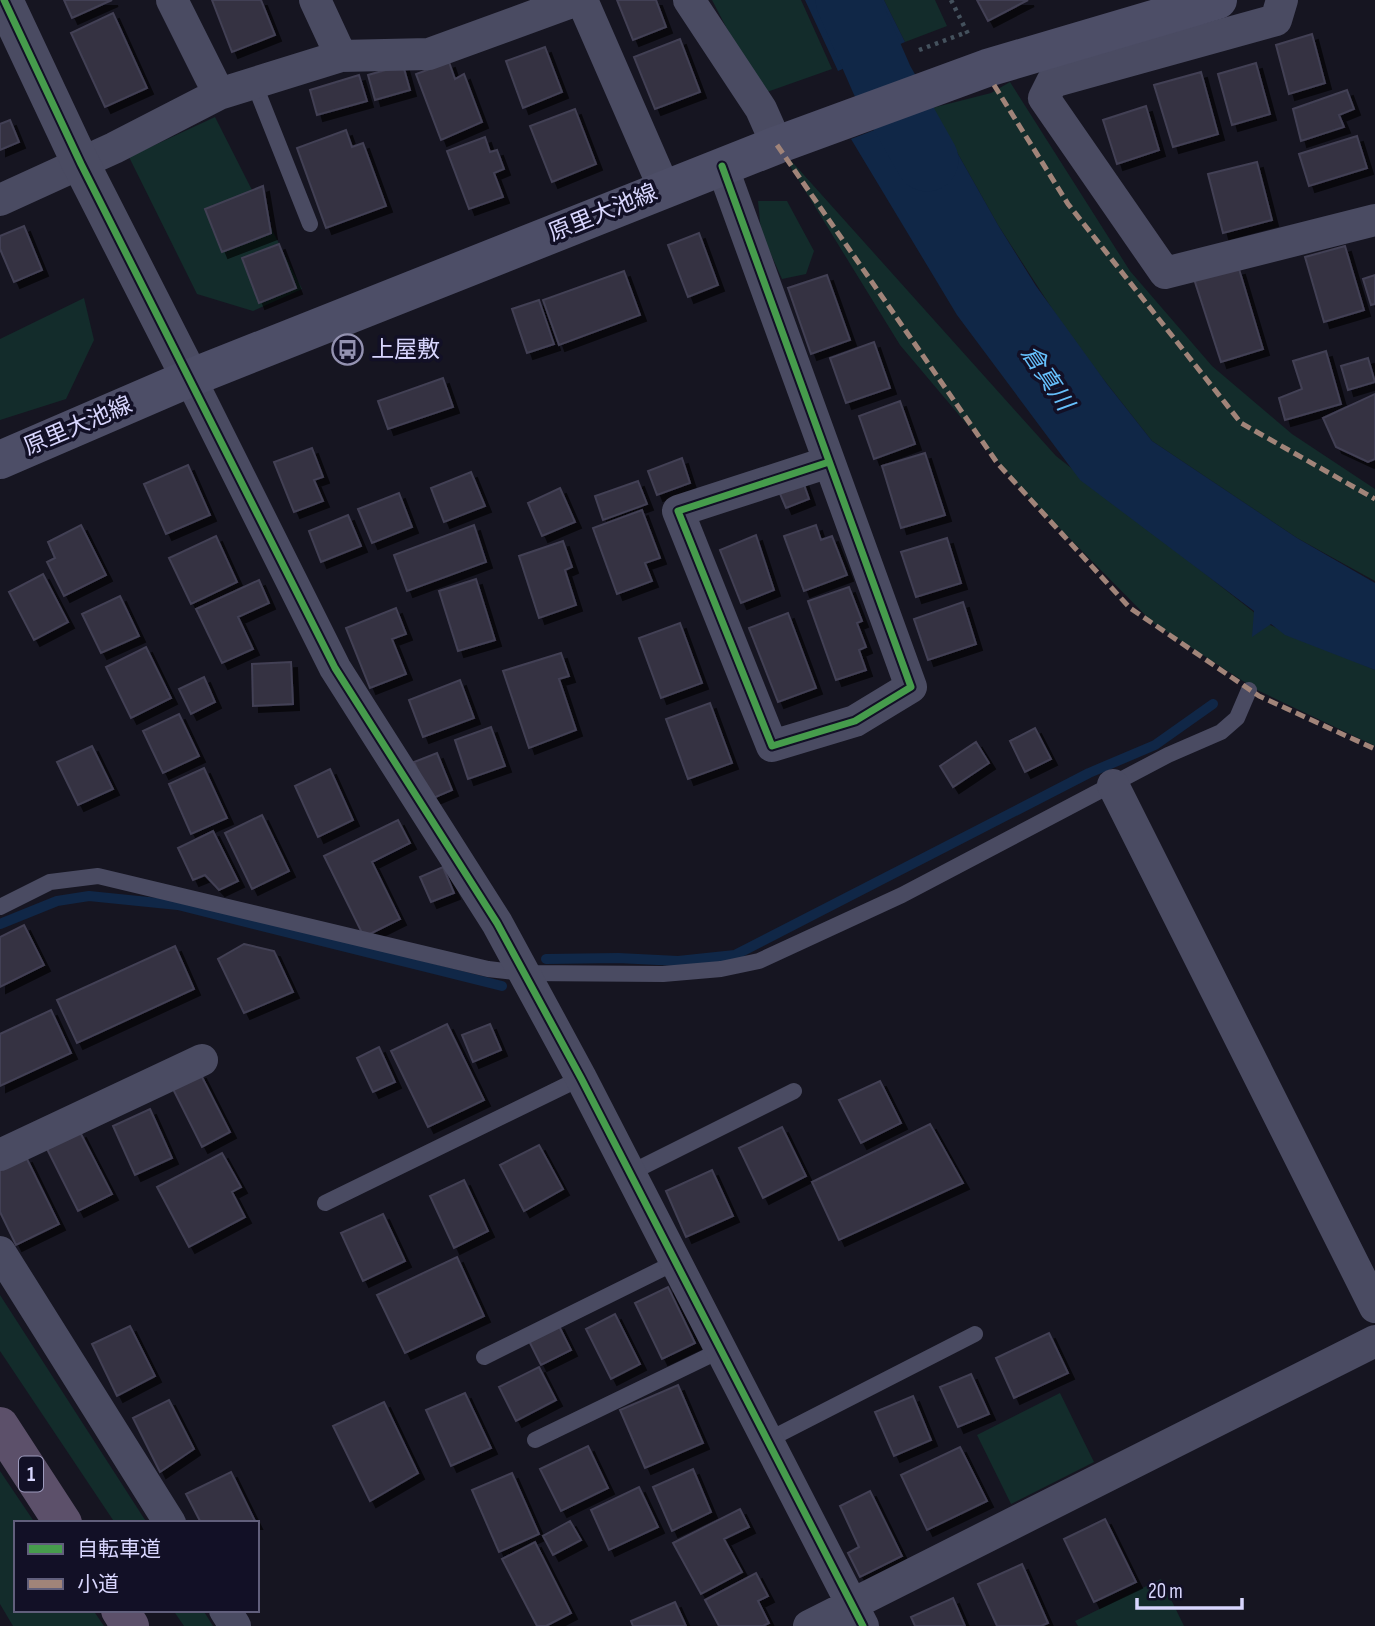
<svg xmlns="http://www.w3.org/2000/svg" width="1375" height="1626" viewBox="0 0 1375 1626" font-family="'Sofia Sans Condensed','Noto Sans JP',sans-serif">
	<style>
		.green { fill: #132c2b }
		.water { fill: #102747 }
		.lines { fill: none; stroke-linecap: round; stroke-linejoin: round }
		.stream { stroke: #102747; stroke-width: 10 }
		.river { stroke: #102747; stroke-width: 63 }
		.building { fill: #343343; stroke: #434054; stroke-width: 2; filter: url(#shadow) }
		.path { stroke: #44515d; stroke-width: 4.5; stroke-dasharray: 3.5 5; stroke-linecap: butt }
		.service { stroke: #4a4b62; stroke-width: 16 }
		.minor { stroke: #4a4b62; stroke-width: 32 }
		.tertiary { stroke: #4a4b62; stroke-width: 38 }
		.secondary { stroke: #4d4e67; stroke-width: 38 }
		.trunk { stroke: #5c506a; stroke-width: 38 }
		.quiet { stroke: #a18479; stroke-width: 5; stroke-dasharray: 10 5; stroke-linecap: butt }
		.cycleway-casing { stroke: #121026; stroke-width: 11 }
		.cycleway { stroke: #469c4c; stroke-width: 7 }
		.labels { text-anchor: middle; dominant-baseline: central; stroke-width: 7; stroke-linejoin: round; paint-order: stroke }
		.shield { fill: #121026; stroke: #9d9bbd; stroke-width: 2 }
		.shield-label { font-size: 21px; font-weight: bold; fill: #d8d6fe }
		.street-label { font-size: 23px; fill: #d8d6fe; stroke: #121026 }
		.poi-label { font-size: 23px; fill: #d8d6fe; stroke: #121026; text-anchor: start }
		.water-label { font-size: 24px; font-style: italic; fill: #66c0fc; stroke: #121026 }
	</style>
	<defs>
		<filter id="shadow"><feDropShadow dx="6" dy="6" stdDeviation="0" flood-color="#0009"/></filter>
	</defs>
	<rect width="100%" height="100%" fill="#161521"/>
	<path class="green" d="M712 0H801L832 69 761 94Z
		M884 0H935L947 26 905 42Z
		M1010 82 1130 271 1212 366 1292 434 1375 489V581L1297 538 1152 441 1071 338 998 225 932 108 991 93Z
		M215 117 302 289 253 311 197 294 129 157Z
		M777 145 1056 456 1270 625 1375 670V746L1257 690 1153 623 1023 491 900 345Z
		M758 201H787L814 251 806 274 782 279 761 232Z
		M84 298 94 340 66 399 0 420V339Z
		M0 1295 147 1523H115L0 1351Z
		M1060 1393 1094 1462 1011 1504 977 1435Z
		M0 1471 35 1523H16V1610H93L104 1626H13L0 1604Z
		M1161 1579 1184 1626H1078L1075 1621Z
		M173 1610H203L213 1626H184Z"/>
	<path class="water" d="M805 0H884L905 42 838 71Z
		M932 108 998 225 1036 286 1107 384 1152 441 1297 538 1375 583V670L1285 635 1271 624 1252 637 1254 611 1080 480 957 315 851 139Z"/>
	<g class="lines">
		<path class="stream" d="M0 924 57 901 89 896 178 905 502 986
			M546 959 618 958 678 961 735 955 1089 773 1155 745 1213 704"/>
		<path class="river" d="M847 0 882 80 927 160"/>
	</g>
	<path class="building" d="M64 0H112L72 18Z
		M212 0H261L275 35 232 52Z
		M617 0H656L666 27 633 40Z
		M977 0H1028L988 21Z
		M113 13 147 88 105 107 71 33Z
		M1312 34 1325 83 1289 94 1276 45Z
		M680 39 700 92 655 109 634 57Z
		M545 47 562 92 523 108 506 61Z
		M449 62 455 79 464 74 482 122 441 140 416 74Z
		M1256 63 1270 114 1232 125 1218 74Z
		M403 65 410 90 375 100 368 75Z
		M1201 72 1218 134 1173 147 1154 85Z
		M359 75 367 101 317 115 310 90Z
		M1347 90 1354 109 1339 115 1344 127 1301 141 1293 109Z
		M1146 106 1159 150 1117 164 1103 120Z
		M575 109 596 164 552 182 530 126Z
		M10 120 19 142 0 150V124Z
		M346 130 352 147 363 143 386 206 326 228 297 148Z
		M1357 136 1367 168 1309 186 1299 154Z
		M485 137 490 152 497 150 504 169 494 173 503 197 469 209 447 151Z
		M1257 162 1272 220 1223 233 1208 174Z
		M263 186 271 233 222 252 205 209Z
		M24 226 42 270 14 282 0 249V236Z
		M699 233 718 285 688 297 668 245Z
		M279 244 296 288 259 303 242 258Z
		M1345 246 1364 310 1324 322 1305 257Z
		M1239 269 1263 349 1221 362 1194 279Z
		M624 271 640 315 559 345 543 300Z
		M827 275 850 340 811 354 788 288Z
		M1375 275V304L1371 305 1363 279Z
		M539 300 554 344 527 353 512 309Z
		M874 342 890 388 846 403 830 358Z
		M1326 351 1341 404 1285 420 1279 398 1302 389 1293 361Z
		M1368 358 1375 382 1348 390 1341 366Z
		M443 378 453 407 388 429 378 401Z
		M1375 394V459L1368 462 1336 447 1323 418Z
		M900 401 915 444 874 459 859 416Z
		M312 448 323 477 314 480 323 501 294 512 274 462Z
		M925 453 945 515 901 528 882 466Z
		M682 458 690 483 657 495 648 471Z
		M188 465 210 515 166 534 144 484Z
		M471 472 485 506 444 522 431 488Z
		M802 479 809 499 786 508 778 489Z
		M638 481 647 504 603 520 595 496Z
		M560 488 575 522 542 536 528 503Z
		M399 493 412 527 372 543 358 509Z
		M642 510 660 558 645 563 652 581 617 594 593 528Z
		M348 515 361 546 321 562 309 531Z
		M81 525 106 575 64 596 47 562 55 558 48 542Z
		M474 525 486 562 407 591 394 555Z
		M816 525 821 540 832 536 847 575 804 591 784 536Z
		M756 535 774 590 741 603 720 550Z
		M216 536 237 582 191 604 169 558Z
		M947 538 961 583 916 597 901 552Z
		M563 541 572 567 565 570 576 605 539 618 519 556Z
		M43 574 68 622 34 640 9 592Z
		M476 579 495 640 458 651 439 591Z
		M259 580 269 603 238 617 253 649 222 663 196 609Z
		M849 587 862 621 857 623 866 647 859 650 866 670 836 680 808 601Z
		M120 596 139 636 101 653 82 614Z
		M963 602 976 644 928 660 914 619Z
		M396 608 406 634 392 639 406 674 370 688 346 628Z
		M788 613 816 688 778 702 749 628Z
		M680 623 702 683 661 698 639 638Z
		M146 647 171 698 131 718 106 667Z
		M561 653 569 676 559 679 576 730 529 748 503 671Z
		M291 662 293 704 253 706 252 664Z
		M204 677 215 702 191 714 179 689Z
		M460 680 474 718 423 737 409 700Z
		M710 703 732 763 688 779 666 719Z
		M179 714 199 756 163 773 143 731Z
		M491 727 505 766 468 779 455 740Z
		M1035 728 1051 759 1025 772 1010 741Z
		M976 742 989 763 953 787 940 766Z
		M92 746 113 789 78 805 57 762Z
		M437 753 452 790 431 799 414 762Z
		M204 768 227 818 191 834 169 784Z
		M330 769 353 820 318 837 295 786Z
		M262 815 289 871 252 889 225 833Z
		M398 820 410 843 372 862 400 919 364 937 324 856Z
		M213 831 238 881 219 890 205 875 193 880 178 848Z
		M443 867 454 893 431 902 420 877Z
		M24 925 44 965 0 987V937Z
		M244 944 274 951 293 992 244 1013 218 959Z
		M175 946 194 989 77 1043 57 1000Z
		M51 1010 71 1053 0 1086V1034Z
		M447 1024 484 1100 428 1127 391 1051Z
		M490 1024 501 1050 473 1062 462 1035Z
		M379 1047 395 1082 373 1092 357 1058Z
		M200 1073 230 1132 202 1147 172 1087Z
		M880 1081 901 1123 861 1143 839 1100Z
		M150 1109 172 1158 135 1175 113 1126Z
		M930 1124 963 1183 839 1240 812 1182Z
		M782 1127 806 1176 763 1198 739 1148Z
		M80 1132 112 1194 78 1211 47 1149Z
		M539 1145 563 1189 524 1211 500 1165Z
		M222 1153 241 1187 232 1192 245 1217 189 1247 157 1187Z
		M26 1157 59 1224 16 1245 0 1212V1170Z
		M712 1170 733 1216 686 1237 666 1191Z
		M464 1180 488 1231 454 1248 430 1196Z
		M383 1214 405 1261 363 1281 341 1233Z
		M457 1257 484 1316 405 1353 377 1295Z
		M668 1287 695 1343 662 1359 635 1303Z
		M615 1314 640 1364 611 1379 586 1329Z
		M558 1324 571 1350 541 1365 528 1339Z
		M130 1326 155 1376 117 1396 92 1344Z
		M1049 1333 1068 1373 1014 1398 996 1358Z
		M539 1367 556 1400 516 1421 499 1387Z
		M971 1374 989 1414 958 1427 940 1387Z
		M678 1385 703 1443 645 1468 620 1410Z
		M465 1393 491 1448 451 1466 426 1410Z
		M913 1396 931 1440 894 1456 875 1412Z
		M169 1400 194 1449 160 1472 133 1418Z
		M384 1402 418 1473 370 1501 333 1426Z
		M588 1446 608 1488 561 1511 540 1469Z
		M960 1447 987 1501 927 1530 901 1475Z
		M693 1469 711 1512 672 1531 653 1487Z
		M231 1472 256 1523H201L186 1494Z
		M512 1473 539 1534 499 1552 472 1490Z
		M639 1487 658 1527 609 1550 591 1510Z
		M870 1491 902 1556 860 1577 848 1553 859 1547 840 1506Z
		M740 1509 749 1527 724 1539 742 1572 701 1594 673 1543Z
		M1105 1519 1136 1582 1094 1602 1064 1539Z
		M570 1521 581 1540 553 1555 543 1536Z
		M535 1542 571 1613 546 1626H537L502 1559Z
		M1022 1564 1048 1623 1041 1626H997L978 1584Z
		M756 1573 768 1596 758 1601 769 1623 763 1626H719L705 1600Z
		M953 1598 965 1626H915L911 1617Z
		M675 1602 686 1626H633L631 1621Z"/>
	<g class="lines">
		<path class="path" d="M951 0 968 34
			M919 50 967 32"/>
		<path class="service" d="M254 83 310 224
			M0 907 50 882 98 876 488 969 524 973 663 974 721 969 759 961 902 895 1168 755 1221 732 1237 718 1249 690
			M630 1173 794 1091
			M325 1203 581 1078
			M484 1357 676 1262
			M535 1440 721 1350
			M768 1440 975 1334"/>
		<path class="minor" d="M172 0 219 94
			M315 0 341 56 429 54 577 0
			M582 0 664 188
			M689 0 761 109 777 145
			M1282 0 1276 20 1052 82 1044 98 1165 273 1375 220
			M722 166 911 687 855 721 772 746 678 511 829 462
			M0 200 114 148 219 94 341 56
			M190 378 335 668 497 923 581 1078 863 1626
			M1113 785 1375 1307
			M0 1155 202 1060
			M0 1252 170 1523
			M225 1610 235 1626
			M809 1626 1375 1341"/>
		<path class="tertiary" d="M4 0 81 164 190 378"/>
		<path class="secondary" d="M0 460 190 378 777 145 987 68 1218 0"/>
		<path class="trunk" d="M0 1426 63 1523
			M120 1610 130 1626"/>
		<path class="quiet" d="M994 85 1068 204 1241 423 1375 499
			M777 145 998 464 1130 608 1259 696 1375 749"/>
		<defs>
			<path id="cycleway" d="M4 0 81 164 335 668 497 923 581 1078 863 1626
				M722 166 911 687 855 721 772 746 678 511 829 462"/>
		</defs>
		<use href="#cycleway" class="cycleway-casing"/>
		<use href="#cycleway" class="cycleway"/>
	</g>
	<defs>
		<symbol id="bus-ring" viewBox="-11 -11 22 22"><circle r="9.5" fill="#121026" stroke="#9492b1" stroke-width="1.5"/><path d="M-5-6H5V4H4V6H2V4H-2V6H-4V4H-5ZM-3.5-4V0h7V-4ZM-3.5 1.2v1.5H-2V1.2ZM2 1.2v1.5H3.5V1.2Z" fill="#9492b1"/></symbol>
	</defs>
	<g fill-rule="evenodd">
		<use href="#bus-ring" x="330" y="332" width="35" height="35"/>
	</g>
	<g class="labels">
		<rect class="shield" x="19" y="1456.5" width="24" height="35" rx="5"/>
		<g class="shield-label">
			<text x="31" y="1474">1</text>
		</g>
		<g class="street-label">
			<text transform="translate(603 213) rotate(-22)">原里大池線</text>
			<text transform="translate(78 426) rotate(-23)">原里大池線</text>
		</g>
		<g class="poi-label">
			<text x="371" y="350">上屋敷</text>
		</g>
		<g class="water-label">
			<text transform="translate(1047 378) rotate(56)">倉真川</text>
		</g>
	</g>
	<rect x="14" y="1521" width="245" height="91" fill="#121026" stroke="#615f7c" stroke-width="2"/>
	<rect x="28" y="1544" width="35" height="10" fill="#469c4c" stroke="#615f7c" stroke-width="2"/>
	<text x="77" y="1556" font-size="21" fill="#d8d6fe">自転車道</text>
	<rect x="28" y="1579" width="35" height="10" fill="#a18479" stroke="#615f7c" stroke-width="2"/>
	<text x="77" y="1591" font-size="21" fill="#d8d6fe">小道</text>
	<path d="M1137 1598v10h105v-10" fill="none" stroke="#d8d6fe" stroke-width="3.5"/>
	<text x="1148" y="1598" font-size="21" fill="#d8d6fe" stroke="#121026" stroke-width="5" paint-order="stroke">20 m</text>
</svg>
